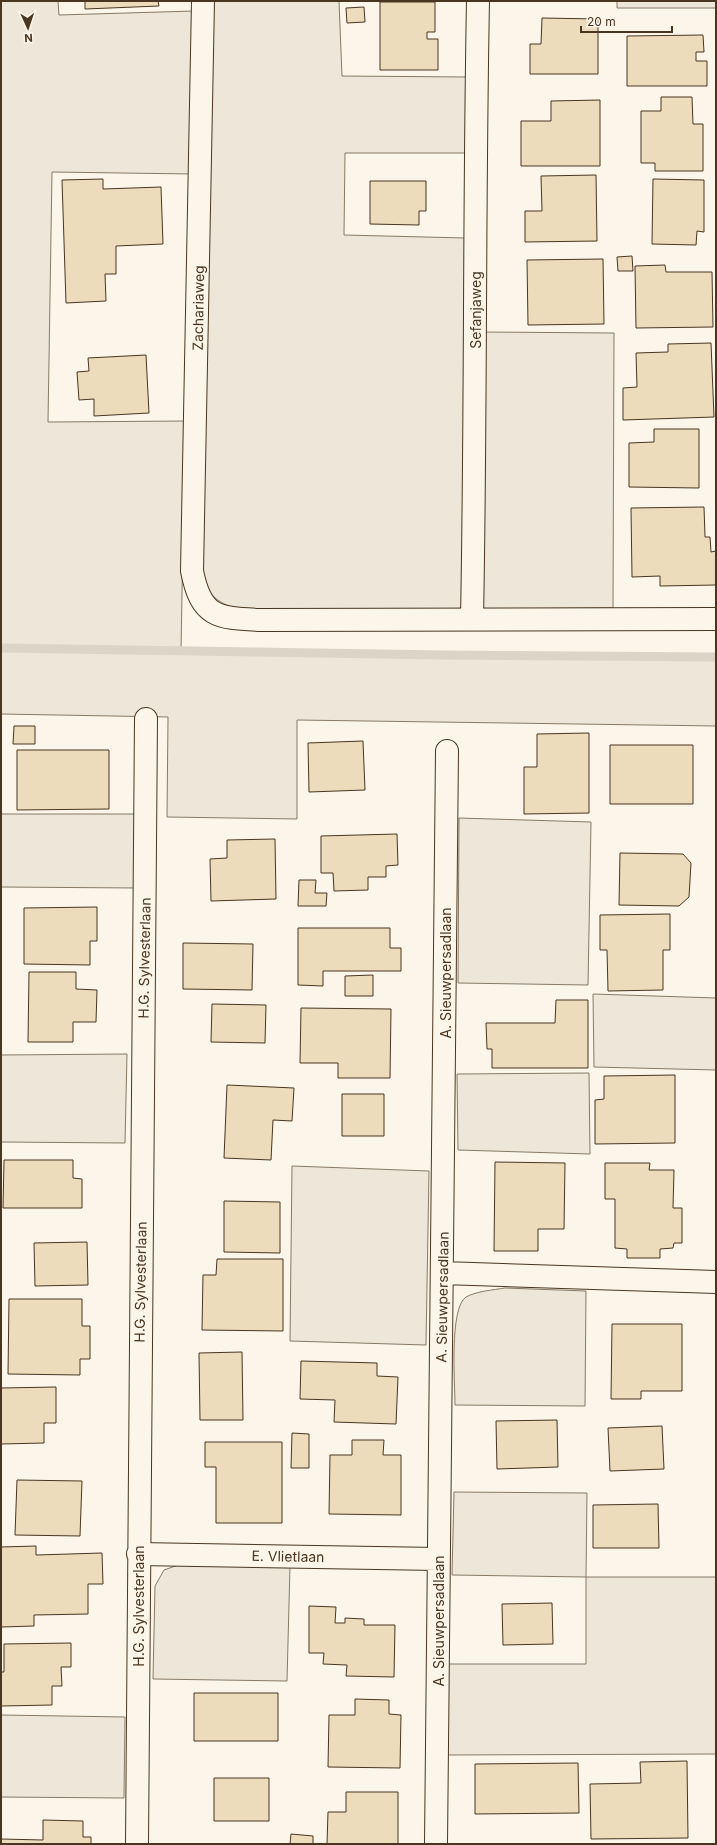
<svg xmlns="http://www.w3.org/2000/svg" width="717" height="1845" viewBox="0 0 717 1845" font-family="Inter,sans-serif">
	<style>
		.green { fill: #ede6d9; stroke: #887966 }
		.lines { fill: none; stroke-linecap: round; stroke-linejoin: round }
		.stream { stroke: #dcd4c6; stroke-width: 9 }
		.building { fill: #ecdcbc; stroke: #4a3520 }
		.street-casing { stroke: #4a3520; stroke-width: 24 }
		.street { stroke: #fbf6e9; stroke-width: 22 }
		.labels { text-anchor: middle; dominant-baseline: central; stroke-width: 3; stroke-linejoin: round; paint-order: stroke }
		.street-label { font-size: 14px; fill: #4a3520; stroke: #fbf6e9 }
	</style>
	<rect width="100%" height="100%" fill="#fbf6e9"/>
	<path class="green" d="M1 1H58L59 15 194 11 192 174 52 172 48 422 185 421 181 652 716 657V726L297 720V819L167 817 168 717 1 714V740Z
		M211 1H339L342 76 467 77 469 153H345L344 235 465 238 463 611 237 610C210 598 209 595 200 567Z
		M617 1H716V8H617Z
		M483 332 614 333 613 608 483 609Z
		M1 814H137V888L1 887Z
		M459 818 591 822 588 985 458 983Z
		M593 994 716 998V1070L594 1067Z
		M127 1054 125 1143 1 1142V1055Z
		M589 1073 590 1154 458 1150 457 1074Z
		M292 1166 429 1171 426 1345 290 1341Z
		M505 1288 586 1291 585 1406 455 1405C455 1384 449 1308 466 1297 477 1291 493 1290 505 1288Z
		M454 1492 587 1493 586 1577H716V1754L447 1755 448 1664H586V1577L452 1575Z
		M181 1564 290 1566 287 1681 153 1679 155 1586 164 1570Z
		M1 1715 125 1717 124 1798 1 1797Z"/>
	<g class="lines">
		<path class="stream" d="M1 648 444 655 716 657"/>
	</g>
	<path class="building" d="M85 1H158L159 6 85 9Z
		M380 2H435V32H427V39H438V70H380Z
		M364 7 365 22 347 23 346 8Z
		M542 18 598 19V74H530V44H541Z
		M703 35 704 52H696V61H707V86H627V36Z
		M661 97H692L693 124H703V171H655V163H641V111H661Z
		M600 100V166H521V121H551V101Z
		M596 175 597 241 525 242V211H542L541 176Z
		M103 179V189L161 187 163 244 116 246V274H105L106 301 66 303 62 180Z
		M653 179 704 180V232L697 231 696 245 652 244Z
		M370 181H426V211H419V225L370 224Z
		M632 256 633 271H618L617 257Z
		M603 259 604 324 528 325 527 260Z
		M665 265 666 272H712L713 327 636 328 635 266Z
		M711 343 714 417 623 420V388L637 387 636 353 668 352V344Z
		M146 355 149 413 94 416V399L79 400 77 372 89 371 88 358Z
		M654 429H699V488L629 487V443L654 442Z
		M704 507 705 537H710L711 552 716 551V585L660 586V576L632 577 631 508Z
		M14 726H35V744H13Z
		M589 733V813L524 814V767H537V734Z
		M363 741 365 790 309 792 308 743Z
		M610 745H693V804H610Z
		M17 750H109V809L17 810Z
		M397 834 398 865 386 866V877H368V890L334 891 333 873H321V836Z
		M275 839 276 899 211 901 210 859 227 858V840Z
		M620 853 683 854 691 863 689 897 679 906 619 905Z
		M299 880H316L315 893H327L326 906H298Z
		M97 907V941H90V965L24 964V908Z
		M670 914V950H663V990L608 991 607 950H600V915Z
		M298 928H390V948H401V971H323V986L298 985Z
		M183 943 253 944 252 990 183 989Z
		M29 972H76V989L97 990 96 1022H73V1042H28Z
		M373 975V996H345V976Z
		M556 1000H588V1068H492V1049H487L486 1023H555Z
		M212 1004 266 1005 265 1043 211 1042Z
		M301 1008 391 1009 390 1078H338V1063H300Z
		M675 1075V1143L595 1144V1100L604 1099V1076Z
		M227 1085 294 1088 292 1121 273 1120 271 1160 224 1158Z
		M342 1094H384V1136H342Z
		M4 1160H73V1178L82 1179V1208H3Z
		M495 1162 565 1163 564 1229H538V1251H494Z
		M605 1163H650L649 1170H674L673 1208H682V1243H674L673 1248 660 1249V1258H627V1249L615 1248V1199H605Z
		M224 1201 280 1202V1253L224 1252Z
		M87 1242 88 1285 35 1286 34 1243Z
		M217 1259H283V1331L202 1330 203 1275H216Z
		M9 1299H82V1326H90V1359H80V1375L8 1374Z
		M612 1324H682V1391H641V1399H611Z
		M242 1352 243 1420H200L199 1353Z
		M301 1361 377 1363V1376L398 1377 396 1424 334 1422 335 1400 300 1399Z
		M56 1387V1423H44V1443L1 1444V1388Z
		M557 1420 558 1467 497 1469 496 1421Z
		M662 1426 664 1469 610 1471 608 1428Z
		M292 1433 309 1434V1468H291Z
		M352 1440H384L383 1455H401V1515L329 1514 330 1455H352Z
		M205 1442H282V1523H216V1467H205Z
		M17 1480 82 1481 80 1536 15 1535Z
		M658 1504 659 1548H593V1505Z
		M36 1546V1555L102 1553 103 1584H88V1614L34 1615V1626L1 1627V1547Z
		M552 1603 553 1644 503 1645 502 1604Z
		M309 1606 336 1607 335 1623H345V1618L364 1619V1625H395L394 1677 346 1676 347 1665 323 1664 324 1653H309Z
		M71 1643V1667H61L62 1686H52V1705L1 1706V1672H4V1644Z
		M194 1693H278V1741H194Z
		M355 1699 389 1700V1714L401 1715 400 1768 328 1767 329 1715H355Z
		M687 1761 688 1838 591 1839 590 1784 641 1783 640 1762Z
		M578 1763 579 1813 475 1814V1764Z
		M214 1778H269V1821H214Z
		M346 1792H398V1844H327L328 1812H346Z
		M43 1820 83 1821V1837H91V1844H1V1839L43 1840Z
		M291 1834 313 1836V1844H290Z"/>
	<g class="lines">
		<defs>
			<path id="street" d="M203 1 192 571C201 617 217 618 259 620L716 619
				M472 619C476 413 474 207 478 1
				M443 1273 716 1282
				M138 1554 438 1559
				M137 1844 146 719
				M436 1844 447 751"/>
		</defs>
		<use href="#street" class="street-casing"/>
		<use href="#street" class="street"/>
	</g>
	<g class="labels">
		<g class="street-label">
			<text transform="translate(198 308) rotate(-89)">Zachariaweg</text>
			<text transform="translate(475 310) rotate(-90)">Sefanjaweg</text>
			<text transform="translate(144 958) rotate(-89)">H.G. Sylvesterlaan</text>
			<text transform="translate(445 973) rotate(-90)">A. Sieuwpersadlaan</text>
			<text transform="translate(140 1282) rotate(-89)">H.G. Sylvesterlaan</text>
			<text transform="translate(442 1297) rotate(-89)">A. Sieuwpersadlaan</text>
			<text transform="translate(288 1556) rotate(1)">E. Vlietlaan</text>
			<text transform="translate(138 1606) rotate(-90)">H.G. Sylvesterlaan</text>
			<text transform="translate(438 1621) rotate(-90)">A. Sieuwpersadlaan</text>
		</g>
	</g>
	<rect width="717" height="1845" fill="none" stroke="#4a3520" stroke-width="4"/>
	<g transform="translate(28 28) rotate(177)" stroke="#fbf6e9" stroke-width="3" paint-order="stroke">
	<path d="M0-3L7 15L0 10L-7 15Z" fill="#4a3520"/>
	<text y="-6" font-size="11" font-weight="bold" text-anchor="middle" fill="#4a3520">N</text>
	</g>
	<path d="M581 26v6h91v-6" fill="none" stroke="#4a3520" stroke-width="2"/>
	<text x="587" y="26" font-size="12" fill="#4a3520" stroke="#fbf6e9" stroke-width="3" paint-order="stroke">20 m</text>
</svg>
